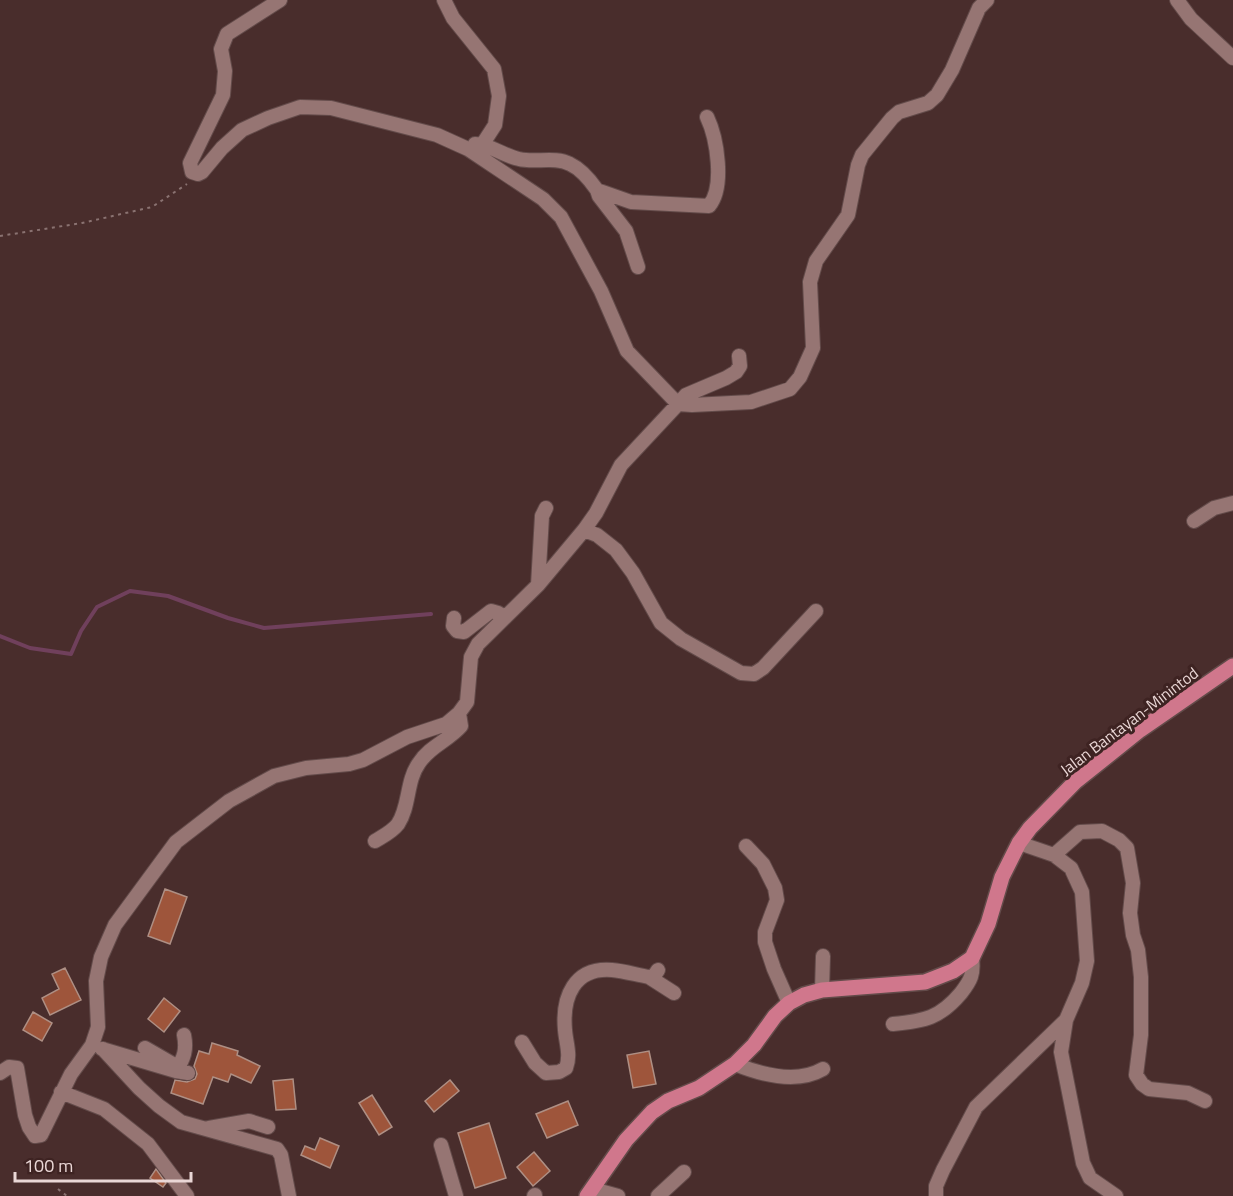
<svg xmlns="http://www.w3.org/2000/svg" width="1233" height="1196" viewBox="0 0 1233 1196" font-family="'Titillium Web',sans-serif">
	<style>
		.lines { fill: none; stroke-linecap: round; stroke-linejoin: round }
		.stream { stroke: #70405c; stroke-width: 4 }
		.building { fill: #9e553b; stroke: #ae8f84; stroke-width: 1.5 }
		.minor-casing { stroke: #634b4a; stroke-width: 16 }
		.major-casing { stroke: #634b4a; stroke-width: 18 }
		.path { stroke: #8a7271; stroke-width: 2; stroke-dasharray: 3 4.5; stroke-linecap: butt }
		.minor { stroke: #967573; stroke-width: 14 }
		.major { stroke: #d0778c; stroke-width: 15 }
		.labels { text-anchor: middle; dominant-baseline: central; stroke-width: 6; stroke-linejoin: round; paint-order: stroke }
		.street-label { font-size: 16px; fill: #ead7d6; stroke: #3e2322 }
	</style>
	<rect width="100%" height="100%" fill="#492d2c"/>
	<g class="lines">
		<path class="stream" d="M0 636 30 648 71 654 81 631 97 607 130 591 168 596 228 618 264 628 431 614"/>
	</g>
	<path class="building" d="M165 889 187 897 170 944 148 936Z
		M65 968 81 1000 50 1015 42 998 59 989 52 974Z
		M164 998 180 1011 164 1032 148 1019Z
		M33 1012 52 1023 42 1041 23 1030Z
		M212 1043 238 1051 237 1055 260 1066 251 1083 231 1074 228 1082 213 1077 203 1104 171 1093 175 1080 187 1082 195 1079 197 1074 194 1066 199 1051 209 1054Z
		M649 1051 656 1084 633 1088 627 1055Z
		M293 1079 296 1109 276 1110 273 1081Z
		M450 1080 459 1091 434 1112 425 1101Z
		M372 1095 392 1127 379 1135 359 1103Z
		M568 1101 578 1125 547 1138 536 1114Z
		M489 1123 506 1178 475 1188 458 1133Z
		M320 1138 339 1146 330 1168 301 1155 305 1146 315 1150Z
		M534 1152 550 1171 533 1186 517 1167Z
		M156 1169 166 1183 163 1187 150 1178Z"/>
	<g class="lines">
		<defs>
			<path id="minor" d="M280 0 227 34 221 49 225 71 223 95 190 163 192 172 198 174 202 172 222 148 242 130 268 118 300 107 331 108 437 135 468 149 543 199 561 217 601 291 627 351 678 404 686 395 726 378 736 372 740 366 739 356
				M444 0 453 18 494 69 499 96 495 125 482 145
				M1177 0 1191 19 1233 58
				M475 144C489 144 504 156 519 159 535 163 555 156 570 164 581 169 590 180 597 190
				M638 267 626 231 599 196 597 190 631 202 709 206C725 187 717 138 707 117
				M1194 521 1214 508 1233 503
				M584 530 597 535 616 550 633 573 661 623 681 639 741 673 754 674 763 668 816 611
				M538 585 542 516 546 508
				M454 618 453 626 457 631 464 632 491 611 498 613 505 617
				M375 841C383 836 392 832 398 824 410 806 406 781 419 763 430 746 448 741 461 726L459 713
				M746 846 763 864 775 888 777 900 765 932V942L774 969 789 1003
				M1054 855 1080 832 1102 831 1119 840 1127 848 1133 883 1130 913 1133 935 1138 950 1141 977V1035L1136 1075 1142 1084 1149 1089 1188 1093 1205 1101
				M649 977 674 993
				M822 990 823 956
				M1066 1020 1061 1052 1083 1163 1090 1178 1116 1196
				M893 1024C925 1021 940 1018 961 993 971 980 974 974 972 958
				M522 1042 535 1063 546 1073 559 1072 566 1068C571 1055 566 1043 565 1030 562 997 574 967 612 970 624 971 637 975 649 977L654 976 658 970
				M145 1048 171 1063
				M102 1049 176 1071 188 1073
				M103 1049 139 1088 159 1106 181 1122 277 1149 281 1155 289 1196
				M735 1064C762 1075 797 1084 823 1069
				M176 1071C184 1058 187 1050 184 1035
				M0 1073 9 1067 17 1068 25 1115 29 1127 35 1136 41 1135 71 1074 92 1045 98 1027 96 981 101 957 115 925 176 842 229 801 274 776 306 768 349 764 363 760 407 737 446 724 459 713 467 702 471 657 478 644 538 585 584 530 596 513 621 465 678 404 692 405 751 402 790 389 800 377 813 348 810 282 816 261 848 215 858 165 862 155 892 118 899 112 928 103 937 95 952 70 979 8 987 0
				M61 1092 104 1109 148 1144 187 1196
				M209 1128 249 1121 268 1127
				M441 1145 456 1196
				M593 1189 618 1196
				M534 1196 535 1195
				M658 1196 684 1172
				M936 1196V1186L943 1170 976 1107 1066 1020 1082 983 1087 961 1082 892 1071 868 1054 855 1019 843"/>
			<path id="major" d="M587 1196 626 1140 652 1112 668 1101 699 1088 735 1064 754 1045 775 1016 789 1003 804 995 822 990 925 982 953 971 972 958 988 924 1002 877 1019 843 1030 828 1075 782 1140 730 1233 666"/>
		</defs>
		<use href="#minor" class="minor-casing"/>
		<use href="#major" class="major-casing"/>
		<path class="path" d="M0 236 82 223 152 207 187 184
			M58 1189 67 1196"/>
		<use href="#minor" class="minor"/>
		<use href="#major" class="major"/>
	</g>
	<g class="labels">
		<g class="street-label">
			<text transform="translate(1129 721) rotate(-37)">Jalan Bantayan-Minintod</text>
		</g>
	</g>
	<path d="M15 1172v9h176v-9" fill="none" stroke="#ead7d6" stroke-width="3"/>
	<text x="24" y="1172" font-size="18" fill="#ead7d6" stroke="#3e2322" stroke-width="4.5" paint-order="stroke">100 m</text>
</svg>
